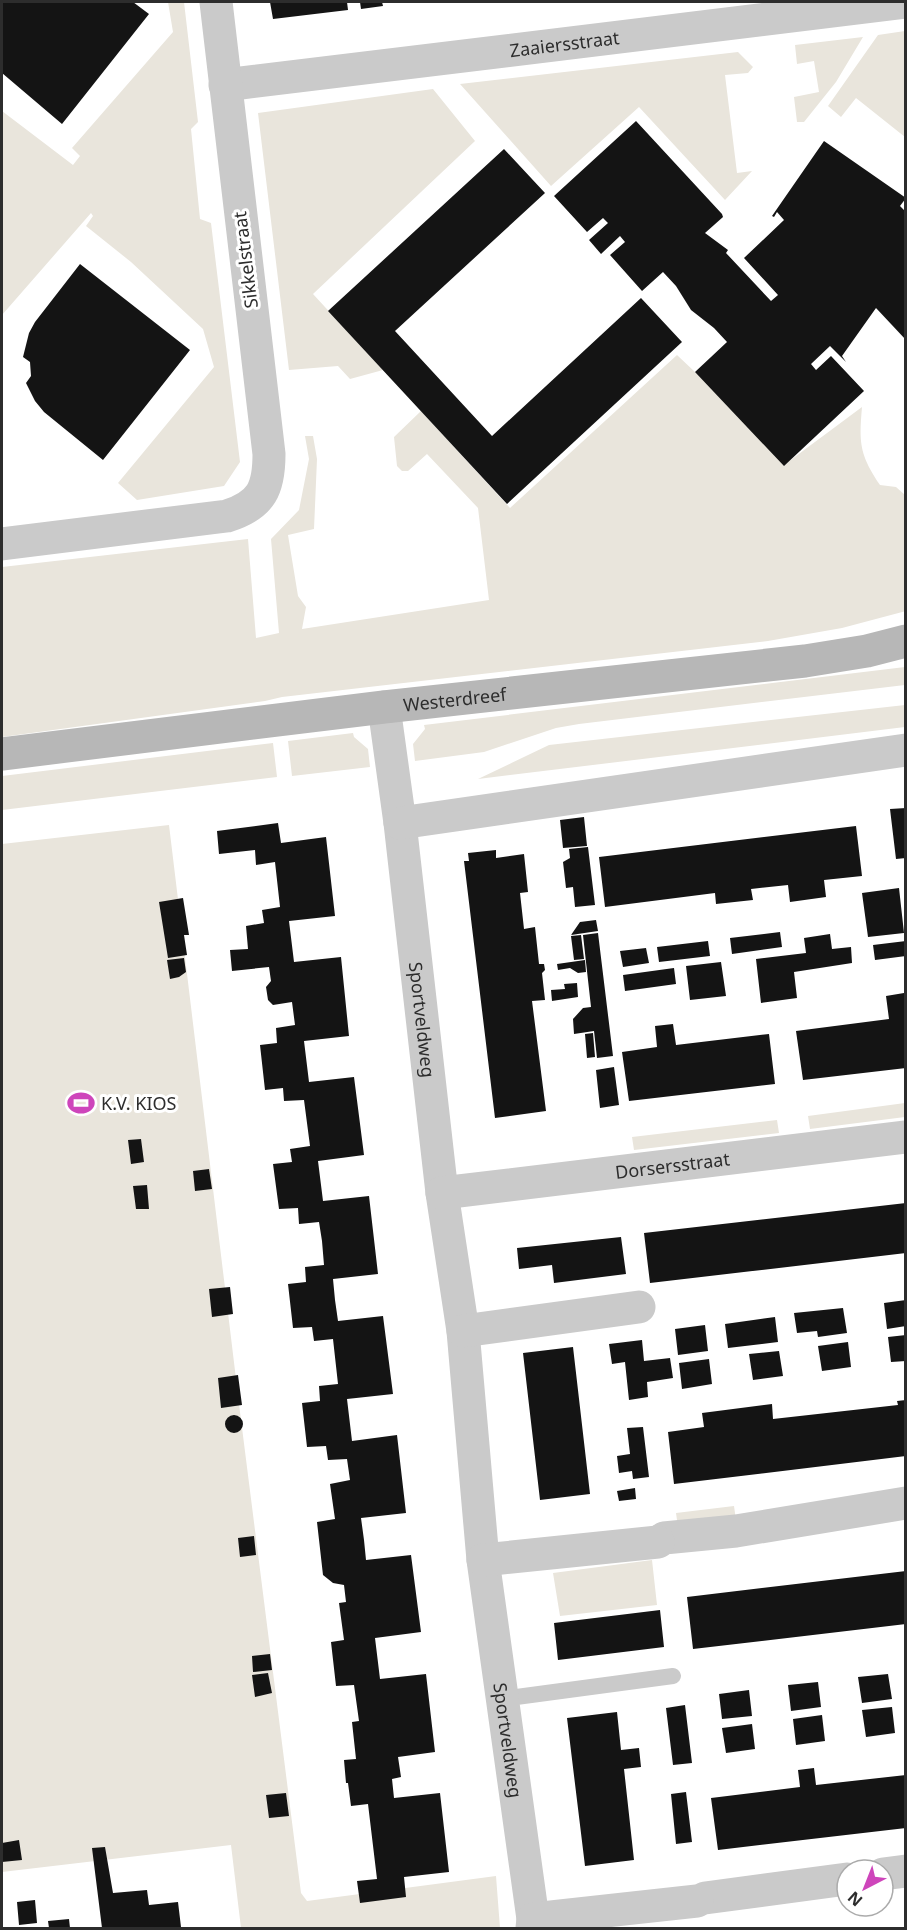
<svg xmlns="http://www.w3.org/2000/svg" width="907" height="1930" viewBox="0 0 907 1930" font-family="'Noto Sans',sans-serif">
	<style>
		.green { fill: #e9e5dc }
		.building { fill: #141414 }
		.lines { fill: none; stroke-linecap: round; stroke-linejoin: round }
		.lane { stroke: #cacaca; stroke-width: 16 }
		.street { stroke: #cacaca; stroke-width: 33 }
		.secondary { stroke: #b7b7b7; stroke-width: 33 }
		.labels { text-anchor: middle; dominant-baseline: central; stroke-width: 6; stroke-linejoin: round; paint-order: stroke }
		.street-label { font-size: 18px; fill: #2d2d2d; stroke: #fff }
		.poi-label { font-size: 18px; fill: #2d2d2d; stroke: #fff; text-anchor: start }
	</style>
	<rect width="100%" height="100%" fill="#fff"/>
	<path class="green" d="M168 2H184L198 122 191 129 200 219 211 223 240 462 224 486 137 500 118 483 214 367 203 329 131 262 86 226 93 216 91 213 2 315V111L73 165 80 156 72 148 173 32Z
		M905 31V137L856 98 841 117 828 106 878 35Z
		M863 37 836 82 804 122H797L794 97 819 92 814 61 797 64 795 45Z
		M738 52 753 67 748 73 725 75 737 173 752 171 725 200 639 107 551 186 460 84Z
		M433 89 475 141 313 294 383 370 350 379 338 366 289 370 258 113Z
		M677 355 695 372 784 465 862 407C859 442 859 454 880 485L896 487 905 495 906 611 842 628 768 641 282 697 265 701 2 737V567L248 539 256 638 279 633 271 539 299 510 309 459 305 436H313L317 459 314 529 288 535 298 596 306 607 302 629 489 600 478 508 427 454 408 471H402L397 466 394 437 421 411 510 508Z
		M905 667V685L579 724 556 728 484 752 415 761 413 744 425 729 424 725Z
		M905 705V727L478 779 549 745Z
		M353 733 354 737 368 749 370 767 292 776 288 741Z
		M273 743 277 777 2 810V776Z
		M169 825 240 1412 301 1893 307 1901 496 1876 500 1928H241L231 1845 2 1872V844Z
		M905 1103V1117L810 1129 808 1116Z
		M777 1120 779 1133 634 1150 632 1137Z
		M734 1506 737 1527 679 1534 676 1513Z
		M652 1560 657 1605 560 1616 553 1573Z"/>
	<path class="building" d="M2 2H133L149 14 62 124 2 73Z
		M270 2H347L348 10 273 19Z
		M360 2H382L383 6 361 9Z
		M636 121 722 214 723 217 705 233 728 250 726 253 771 301 778 295 744 258 784 220 777 212 774 217 772 216 824 141 906 198 900 206 906 212V340L876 308 842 356 846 362 830 346 811 364 816 370 831 356 864 391 784 466 695 372 727 342 714 328 691 310 676 286 663 272 642 291 610 255 625 242 620 236 601 254 589 240 608 223 603 218 587 232 554 196Z
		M504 149 545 193 395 331 492 436 641 298 682 342 507 504 328 311Z
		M80 264 190 350 103 460 44 412 35 401 26 383 31 376 30 362 23 357 29 333 35 322Z
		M906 808V858L896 859 890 809Z
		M584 817 587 846 563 848 560 820Z
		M278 823 281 843 326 837 335 916 289 921 294 962 341 957 349 1036 304 1041 309 1082 354 1077 364 1155 318 1161 323 1201 369 1196 378 1274 333 1279 335 1300 338 1321 383 1316 393 1394 347 1399 352 1441 397 1435 406 1513 361 1518 364 1540 366 1560 411 1555 421 1632 375 1638 380 1679 426 1674 435 1752 398 1757 401 1777 392 1779 394 1798 440 1793 449 1872 404 1877 406 1897 360 1903 357 1881 377 1879 368 1804 351 1806 348 1783H346L344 1760 356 1759 352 1722 359 1721 354 1685 336 1686 331 1642 344 1640 339 1603 346 1602 344 1585 333 1583 323 1575 317 1522 335 1519 330 1484 350 1480 347 1459 328 1460 326 1446 307 1447 302 1403 320 1401 319 1386 338 1384 333 1339 314 1341 312 1327 293 1328 288 1284 306 1282 305 1267 324 1265 322 1241 319 1222 299 1224 298 1208 279 1209 273 1164 292 1162 290 1149 310 1146 304 1100 284 1101 283 1088 265 1090 260 1045 277 1043 276 1028 295 1025 292 1002 273 1005 268 1000 266 987 271 981 269 967 232 971 230 950 248 949 246 926 264 923 262 910 280 907 275 862 256 865 255 850 219 854 217 831Z
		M856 826 862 876 824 880 826 897 790 902 788 885 751 889 753 900 716 904 715 893 605 907 599 857Z
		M588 847 595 905 575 907 573 887 566 888 563 862 570 858 569 849Z
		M496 850V858L524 854 528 892 520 893 524 929 535 927 539 964H544L545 970 542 973 545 1000 532 1001 546 1111 495 1118 464 861H469L468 853Z
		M899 888 904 933 868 937 862 893Z
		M183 898 189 935H184L187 955 168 958 159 902Z
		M596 920 598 931 571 935 580 922Z
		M780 932 782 947 732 954 730 938Z
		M598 933 613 1056 597 1058 594 1031 574 1034 573 1019 583 1008 591 1007 583 935Z
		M830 934 832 949 851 947 852 963 794 972 797 998 761 1003 756 959 806 953 804 938Z
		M581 935 584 959 574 960 571 936Z
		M708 941 710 956 659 962 657 947Z
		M906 941V956L875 960 873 945Z
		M646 948 649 963 623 967 620 951Z
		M184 958 186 972 179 977 170 979 167 960Z
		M585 960 586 972 578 973 570 968 558 970 557 964Z
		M721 962 726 996 690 1000 686 966Z
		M674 968 676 984 625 991 623 975Z
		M577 983 578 997 552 1001 551 990 565 989 564 984Z
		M904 993 906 1068 803 1080 796 1031 889 1019 886 996Z
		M673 1024 676 1045 769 1034 775 1084 629 1101 622 1052 657 1047 655 1026Z
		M593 1033 595 1057 587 1058 585 1034Z
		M614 1067 619 1105 600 1108 596 1070Z
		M141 1139 144 1162 131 1164 128 1140Z
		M209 1169 212 1189 195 1191 193 1171Z
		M147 1185 149 1209H136L133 1186Z
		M906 1203V1253L650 1283 644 1233Z
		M621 1237 626 1274 554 1283 552 1265 519 1269 517 1248Z
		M230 1287 233 1314 212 1317 209 1289Z
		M906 1300V1326L887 1329 884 1303Z
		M843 1308 847 1333 818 1337 817 1331 797 1333 794 1313Z
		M775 1317 778 1342 728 1348 725 1324Z
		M705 1325 708 1351 678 1355 675 1329Z
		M906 1335V1361L891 1362 888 1337Z
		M642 1340 644 1361 670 1358 673 1378 647 1382 648 1397 629 1400 625 1362 612 1364 609 1344Z
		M848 1342 851 1367 822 1371 818 1346Z
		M573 1347 590 1494 540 1500 523 1353Z
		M779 1351 783 1376 753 1380 749 1354Z
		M709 1359 712 1384 682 1389 679 1363Z
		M238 1375 242 1405 221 1408 218 1378Z
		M906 1400V1456L674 1484 668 1432 704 1427 702 1413 772 1404 773 1419 898 1405 897 1401Z
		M225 1424a9 9 0 1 1 18 0a9 9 0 1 1-18 0Z
		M643 1427 649 1477 633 1479 632 1471 619 1473 617 1456 630 1454 627 1428Z
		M635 1488 636 1499 619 1501 617 1491Z
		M254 1536 256 1555 240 1557 238 1538Z
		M906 1571V1624L693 1649 687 1597Z
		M660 1610 664 1647 558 1660 554 1623Z
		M270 1654 272 1670 253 1672 252 1656Z
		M268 1673 272 1693 255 1697 252 1675Z
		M888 1674 892 1699 862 1703 858 1677Z
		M818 1682 821 1707 791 1711 788 1685Z
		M749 1690 752 1716 722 1719 719 1694Z
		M685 1705 692 1763 673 1765 666 1708Z
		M892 1707 895 1733 866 1737 862 1710Z
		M617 1712 621 1750 639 1748 641 1767 624 1769 634 1860 585 1866 567 1718Z
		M822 1715 825 1741 796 1745 793 1719Z
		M752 1724 755 1749 726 1753 722 1728Z
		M814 1768 816 1785 906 1775V1828L718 1850 711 1798 800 1787 798 1770Z
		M686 1792 692 1842 676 1844 671 1794Z
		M286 1793 289 1816 269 1818 266 1795Z
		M19 1840 22 1860 2 1862V1843Z
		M105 1847 113 1893 147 1890 149 1905 178 1902 181 1927 102 1928 92 1848Z
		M35 1900 37 1923 19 1925 17 1902Z
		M69 1919 70 1928H49L48 1921Z"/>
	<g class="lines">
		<path class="lane" d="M502 1699 673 1676"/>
		<g class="street">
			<path id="s1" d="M225 85 906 2"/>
			<path d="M2 544 227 516C262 505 269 488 269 454L216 2"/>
			<path id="s2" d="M384 707 400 823 442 1193 463 1331 483 1560 533 1919 532 1928"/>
			<path d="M400 823 906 750"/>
			<path id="s3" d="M442 1193 906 1137"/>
			<path d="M463 1331 639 1307"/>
			<path d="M664 1538 736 1531 906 1503"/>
			<path d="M483 1560 658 1542"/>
			<path d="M883 1874 906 1871"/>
			<path d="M705 1898 847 1879"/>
			<path d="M533 1919 697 1901"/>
		</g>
		<path class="secondary" id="s4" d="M2 754 384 707 805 661 867 651 906 641"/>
	</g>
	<defs>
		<symbol id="stadium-bare" viewBox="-9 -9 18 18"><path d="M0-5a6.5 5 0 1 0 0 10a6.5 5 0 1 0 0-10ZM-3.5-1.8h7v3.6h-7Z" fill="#ce45bb" stroke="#fff" stroke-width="2.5" paint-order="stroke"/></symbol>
	</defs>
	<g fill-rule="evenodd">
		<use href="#stadium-bare" x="62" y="1084" width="38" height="38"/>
	</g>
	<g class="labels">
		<g class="street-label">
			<text stroke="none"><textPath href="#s1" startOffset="342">Zaaiersstraat</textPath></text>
			<text transform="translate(245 260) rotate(-97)">Sikkelstraat</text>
			<text stroke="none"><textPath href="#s4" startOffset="456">Westerdreef</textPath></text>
			<text stroke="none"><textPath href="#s2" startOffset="315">Sportveldweg</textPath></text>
			<text stroke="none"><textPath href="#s3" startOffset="232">Dorsersstraat</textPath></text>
			<text stroke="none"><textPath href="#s2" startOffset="1041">Sportveldweg</textPath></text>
		</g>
		<g class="poi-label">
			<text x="101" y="1103">K.V. KIOS</text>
		</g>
	</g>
	<rect width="907" height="1930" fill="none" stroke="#2d2d2d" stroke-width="6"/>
	<g transform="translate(865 1888) rotate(222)"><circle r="28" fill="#ffffff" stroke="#ababab" stroke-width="1.5"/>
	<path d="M0-4.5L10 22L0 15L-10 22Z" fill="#ce45bb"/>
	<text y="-9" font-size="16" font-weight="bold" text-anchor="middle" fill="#2d2d2d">N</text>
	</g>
</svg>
